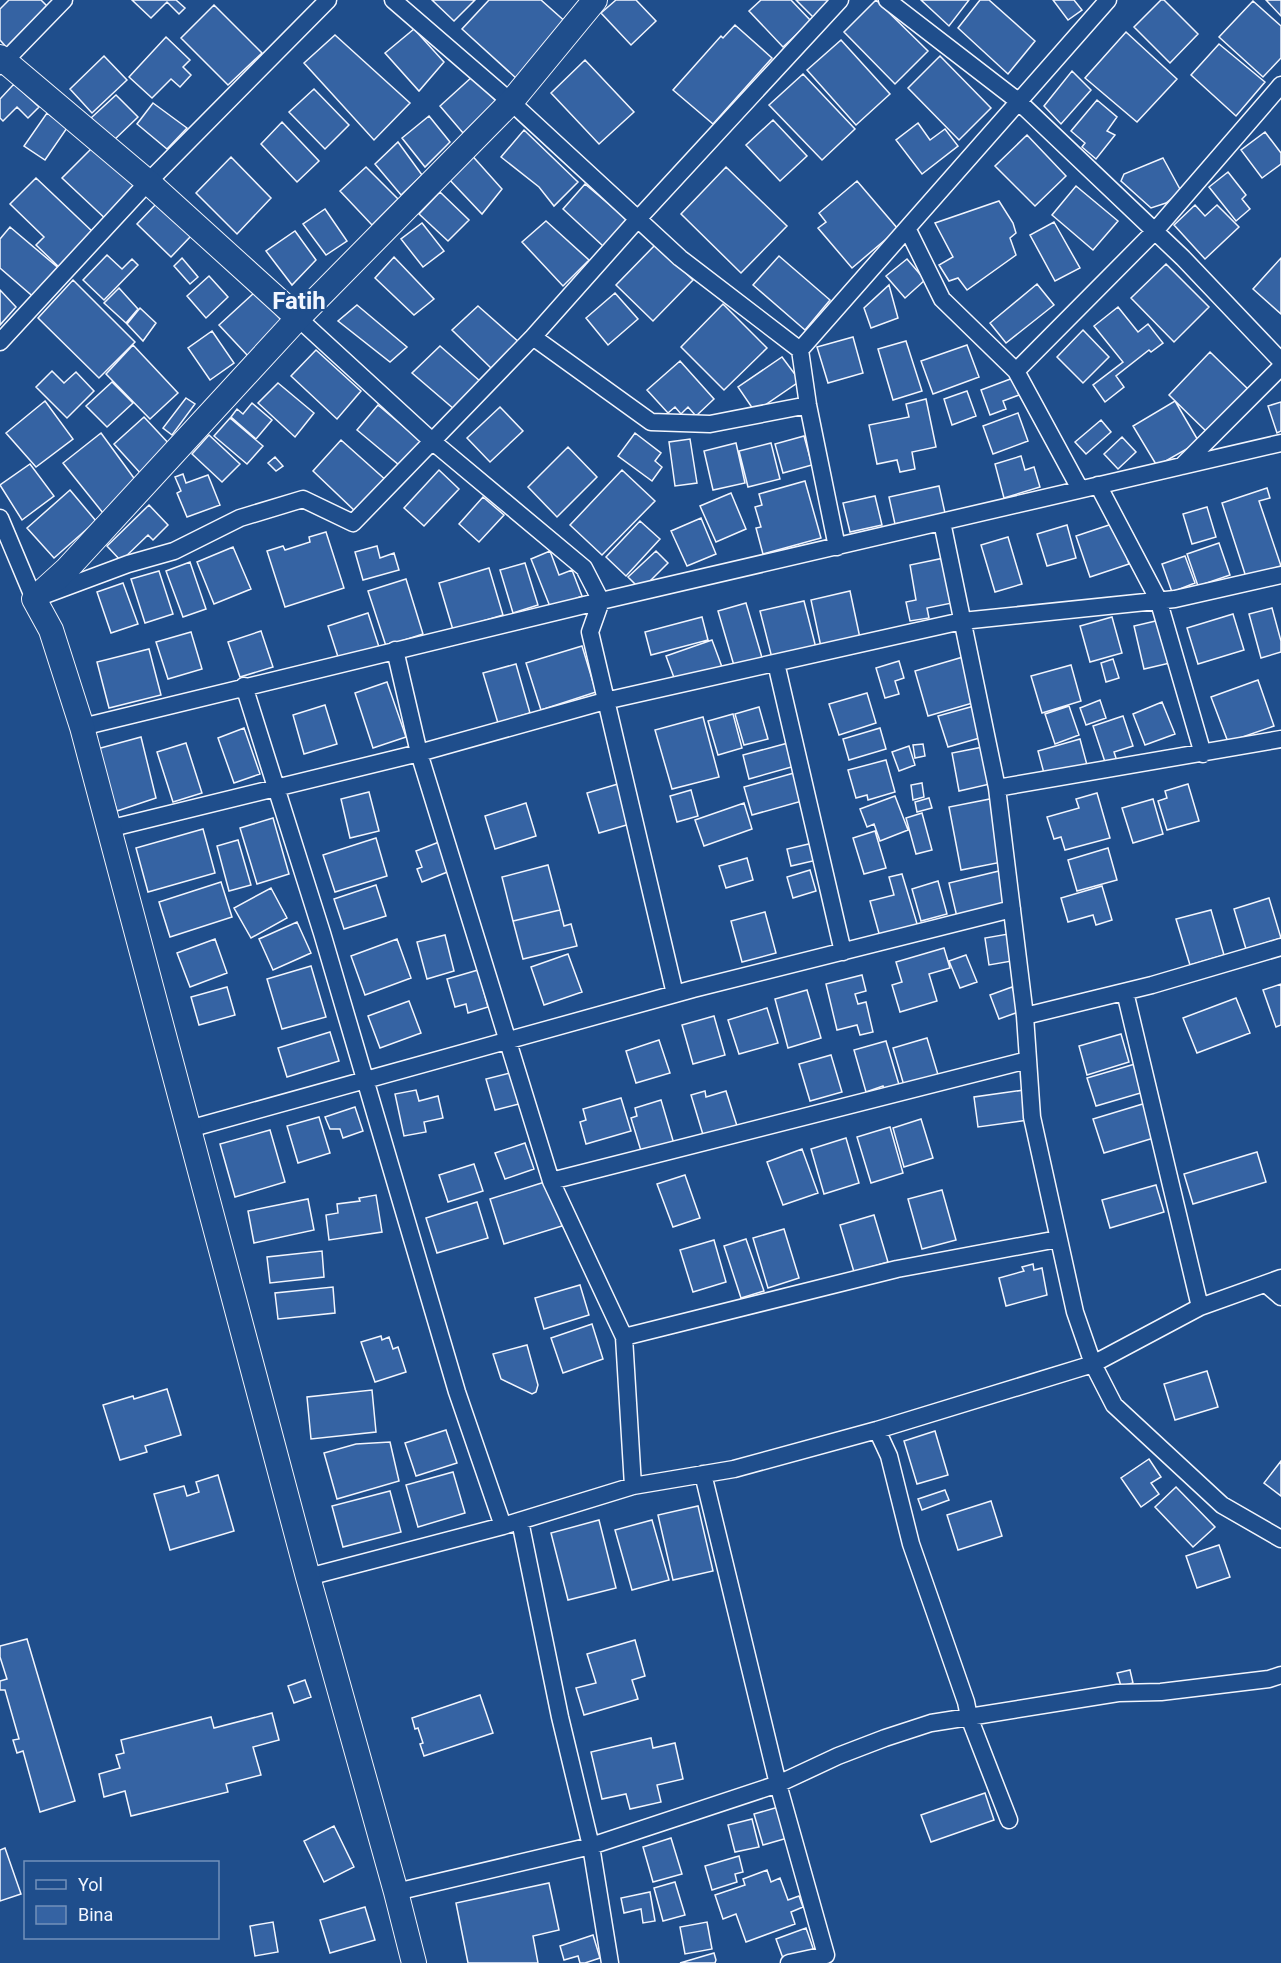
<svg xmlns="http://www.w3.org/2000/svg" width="1281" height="1963" viewBox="0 0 1281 1963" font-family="Roboto,sans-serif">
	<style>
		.building { fill: #3563a3; stroke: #f2f6ff; stroke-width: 1.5 }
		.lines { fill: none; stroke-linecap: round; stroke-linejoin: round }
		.street-casing { stroke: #f2f6ff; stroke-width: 19 }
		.secondary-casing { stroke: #f2f6ff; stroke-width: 26 }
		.street { stroke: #1f4e8c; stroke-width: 16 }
		.secondary { stroke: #1f4e8c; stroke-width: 24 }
		.labels { text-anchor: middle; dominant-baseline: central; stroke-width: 4.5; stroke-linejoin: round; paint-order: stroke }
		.district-label { font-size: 24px; font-weight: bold; fill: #f2f6ff; stroke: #1f4e8c }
	</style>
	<rect width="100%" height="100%" fill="#1f4e8c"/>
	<path class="building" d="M9 0H41L49 8 8 49 0 40V9Z
		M132 0H176L185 8 179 14 167 2 151 18Z
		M432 0H475L454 21Z
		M489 0H541L568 24 517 79 462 29Z
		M616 0H636L656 21 631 45 601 13Z
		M761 0H791L811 21 783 47 749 11Z
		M796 0H830L813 17Z
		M876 0 928 51 895 84 844 32Z
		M921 0H969L949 26Z
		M980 0H989L1035 41 1008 74 958 28Z
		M1053 0H1074L1082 10 1068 20Z
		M1161 0H1164L1198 34 1170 63 1134 27Z
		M1266 0H1281V16Z
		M1253 1 1281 26V58L1263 77 1219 37Z
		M214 5 262 53 228 85 181 38Z
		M735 25 772 58 713 124 673 90 721 36 723 38Z
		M414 29 444 62 419 91 385 53Z
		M1126 32 1177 79 1137 122 1085 78Z
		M335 35 410 103 374 140 304 63Z
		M166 37 190 60 183 67 191 75 180 87 171 79 152 98 129 77Z
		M841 40 890 94 856 125 807 70Z
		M1219 44 1265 82 1236 116 1191 75Z
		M104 56 127 80 92 113 70 89Z
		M940 56 991 108 959 140 908 88Z
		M585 60 634 112 599 144 551 93Z
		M1072 71 1091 90 1061 124 1044 106Z
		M803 74 855 129 822 160 769 105Z
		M473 76 496 101 463 133 440 106Z
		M14 84 39 107 28 118 17 107 3 121 0 118V99Z
		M314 89 349 125 325 149 289 112Z
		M116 95 138 117 113 141 91 118Z
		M1097 100 1117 117 1107 131 1115 135 1096 159 1082 147 1085 143 1071 131Z
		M153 103 187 128 167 149 137 124Z
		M47 113 67 128 45 160 24 146Z
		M429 116 450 142 425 167 402 138Z
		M773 120 807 156 780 181 746 145Z
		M282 122 319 161 297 182 261 144Z
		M918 123 930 140 945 129 958 146 922 174 896 140Z
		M524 130 578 182 554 206 539 187 501 157Z
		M1265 132 1281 153V164L1262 178 1241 150Z
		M1027 135 1066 176 1035 206 995 166Z
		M398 142 422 175 401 195 375 164Z
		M94 146 141 190 110 223 62 178Z
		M468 151 502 189 482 214 446 176Z
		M231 157 271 198 237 234 196 193Z
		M1163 158 1181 191 1166 203 1151 208 1121 181 1124 174Z
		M366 167 398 199 372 225 340 191Z
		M726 167 787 226 741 273 681 214Z
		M1228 172 1246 195 1242 199 1250 209 1236 221 1209 187Z
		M36 178 95 234 61 269 36 245 44 237 10 204Z
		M857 181 898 229 852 268 818 228 826 222 819 213Z
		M585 184 629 221 603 246 563 209Z
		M1076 186 1118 221 1093 250 1052 215Z
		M440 192 469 220 448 241 419 214Z
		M999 201 1013 223 1016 233 1010 238 1016 255 967 290 958 278 949 281 939 265 953 257 935 223Z
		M157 203 191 236 171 257 137 224Z
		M1195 205 1205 216 1217 205 1239 227 1205 259 1174 225Z
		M325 209 347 241 326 255 303 224Z
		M546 221 589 260 563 286 522 242Z
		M1054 222 1080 268 1055 281 1030 235Z
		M422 223 444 251 423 267 401 239Z
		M10 227 62 271 37 300 0 268V239Z
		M295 231 316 260 292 285 266 251Z
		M656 244 693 280 653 321 616 285Z
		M107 255 122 269 132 259 138 265 104 300 83 280Z
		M779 256 830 300 805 330 753 285Z
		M394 257 434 299 414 315 375 278Z
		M182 258 198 277 190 284 174 266Z
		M1281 258V314L1253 289Z
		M907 259 925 280 905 298 886 276Z
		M1166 264 1209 307 1174 342 1131 298Z
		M209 276 228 297 206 318 187 296Z
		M73 280 135 342 99 378 38 318Z
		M1037 284 1054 305 1006 343 990 323Z
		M889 285 898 318 871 328 864 308Z
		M119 288 138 309 126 323 104 303Z
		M0 290 16 307 0 325Z
		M255 292 284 323 248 356 219 325Z
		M615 293 638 319 608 345 586 318Z
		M723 304 767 348 724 390 681 347Z
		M357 305 407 347 390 362 338 321Z
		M478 306 520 343 492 369 452 330Z
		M1118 307 1138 332 1148 324 1163 343 1151 352 1149 350 1116 376 1124 387 1105 402 1093 385 1123 362 1094 326Z
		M140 308 156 323 143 341 127 324Z
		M1083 330 1109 357 1083 383 1057 357Z
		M212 331 234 363 210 380 188 348Z
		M853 337 863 373 828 383 817 347Z
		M906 341 922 391 893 400 878 349Z
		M133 345 178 393 150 419 106 374Z
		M967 345 979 377 933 394 921 361Z
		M440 346 481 382 454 409 412 373Z
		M316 350 361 391 337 419 291 376Z
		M1210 352 1251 392 1209 434 1169 395Z
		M782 357 800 381 755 412 738 387Z
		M680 361 714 399 696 416 688 407 681 414 675 407 668 413 647 390Z
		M52 371 64 383 76 372 94 391 67 418 36 387Z
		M1013 378 1019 395 1003 401 1006 409 990 415 981 390Z
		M112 382 133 403 107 427 86 406Z
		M278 383 314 413 295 437 258 403Z
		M967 391 976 416 952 425 944 399Z
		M186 398 195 404 172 435 163 428Z
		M926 399 936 447 912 452 915 469 900 472 897 460 877 464 869 425 909 417 906 404Z
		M45 401 73 439 36 467 6 433Z
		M1175 401 1199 442 1157 466 1133 426Z
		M1281 402V431L1277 433 1268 406Z
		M252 403 272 420 256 439 231 417 237 409 243 414Z
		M378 405 423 443 399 465 357 430Z
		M500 407 523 431 490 462 467 438Z
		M1018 413 1028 441 993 454 983 426Z
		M144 417 172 447 142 475 114 444Z
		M230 418 263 446 247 464 214 436Z
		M1101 420 1111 432 1086 454 1075 442Z
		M101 433 139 485 107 518 63 463Z
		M635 433 661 453 655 461 662 467 652 481 618 456Z
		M209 435 240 464 222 482 192 454Z
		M804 436 812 465 783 473 775 444Z
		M1122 437 1136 452 1118 469 1104 454Z
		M690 439 697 483 675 486 669 442Z
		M341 440 388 482 357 513 313 471Z
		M736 443 745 483 713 490 704 451Z
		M771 443 780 479 748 487 739 451Z
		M568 447 597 477 557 517 528 487Z
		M1021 456 1025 470 1034 467 1040 487 1004 498 995 464Z
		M275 457 283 466 276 471 268 463Z
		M30 464 54 496 22 520 0 485Z
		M439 470 459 489 424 526 404 508Z
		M622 470 655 501 602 555 570 525Z
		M183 474 186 483 208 475 220 505 187 517 177 493 181 491 175 477Z
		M805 481 821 538 763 554 756 528 761 527 755 507 762 505 759 494Z
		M939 486 945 513 895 524 889 497Z
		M1267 488 1270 498 1259 501 1281 566 1246 577 1222 503Z
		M70 490 96 521 54 558 27 528Z
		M731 493 746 529 716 542 700 506Z
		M875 496 882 525 850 532 843 503Z
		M483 497 504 515 479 542 459 524Z
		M149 505 168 525 153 540 148 535 121 561 107 546Z
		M1207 507 1216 537 1192 544 1183 514Z
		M701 518 716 554 687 566 671 531Z
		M640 521 660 539 626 576 606 557Z
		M1115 523 1129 564 1090 577 1076 536Z
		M1067 525 1076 558 1047 566 1037 534Z
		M326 532 344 588 285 607 267 551 283 546 285 550 310 542 309 537Z
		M1008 537 1022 584 995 592 981 545Z
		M1219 543 1230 575 1198 586 1187 554Z
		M377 546 380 558 394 553 399 570 363 580 355 552Z
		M233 547 251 589 214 604 197 562Z
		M550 551 559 575 572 570 582 596 551 609 531 559Z
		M656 551 668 563 641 590 628 577Z
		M1185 556 1195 583 1172 592 1162 564Z
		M944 558 952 603 927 608 929 618 910 621 906 602 916 600 910 565Z
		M190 562 206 609 183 617 166 571Z
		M525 563 538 605 513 613 500 570Z
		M489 568 503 615 453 630 439 583Z
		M159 571 173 614 145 623 131 579Z
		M406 579 423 634 386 646 368 591Z
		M123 583 138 624 111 633 97 592Z
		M850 591 860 638 821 647 811 600Z
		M804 601 816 648 772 658 760 611Z
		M746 603 763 661 735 669 718 611Z
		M1272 608 1281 641V652L1261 658 1249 614Z
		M368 613 380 650 340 663 328 626Z
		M1233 614 1244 650 1198 664 1187 628Z
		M702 617 708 640 651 655 645 632Z
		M1112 617 1122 653 1090 662 1080 626Z
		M1160 620 1170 663 1144 669 1134 626Z
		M261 631 273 667 240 677 228 642Z
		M191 632 202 669 168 679 156 642Z
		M712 640 722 667 676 683 666 656Z
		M582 646 596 692 541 710 526 663Z
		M149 649 161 695 109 708 97 662Z
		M963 657 976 702 928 716 915 671Z
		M1113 659 1119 678 1106 682 1101 663Z
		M899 661 904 678 895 681 899 694 885 698 876 668Z
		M516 664 530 713 498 723 483 673Z
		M1071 665 1081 701 1042 713 1031 676Z
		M1258 680 1274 726 1228 742 1211 697Z
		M387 682 406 737 373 748 355 693Z
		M867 693 876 723 839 735 829 704Z
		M1100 700 1106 718 1086 725 1080 708Z
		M1162 702 1175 734 1145 745 1133 714Z
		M325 705 337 744 304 754 293 715Z
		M974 706 983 737 948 747 938 716Z
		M1069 706 1079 735 1055 744 1045 714Z
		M759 707 768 739 744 745 735 714Z
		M733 714 742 748 718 755 708 721Z
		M1123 716 1133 746 1114 752 1117 761 1106 765 1093 726Z
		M703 717 719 777 672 789 655 730Z
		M244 728 260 774 234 783 218 738Z
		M880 728 886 749 849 760 843 739Z
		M141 737 156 798 117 811 97 749Z
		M1080 739 1087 765 1045 777 1038 751Z
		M186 743 202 793 173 802 157 752Z
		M788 743 795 766 749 779 743 755Z
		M923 744 925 756 915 758 913 745Z
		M909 746 915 765 899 771 892 752Z
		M983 747 990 784 959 791 952 753Z
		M886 760 895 792 868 800 867 795 856 798 848 770Z
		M794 773 802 801 752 815 744 787Z
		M922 783 924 797 913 800 911 785Z
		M618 784 630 824 599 833 587 793Z
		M1188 784 1199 821 1167 830 1158 801 1167 798 1165 791Z
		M691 790 698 816 677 822 670 796Z
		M369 792 379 831 350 838 341 799Z
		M1097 793 1110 838 1065 850 1061 837 1054 839 1047 817 1079 808 1076 799Z
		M895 796 908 830 880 841 874 824 867 827 860 809Z
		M929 798 932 808 917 812 915 802Z
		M990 799 1002 862 961 870 949 807Z
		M1153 799 1163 834 1133 843 1122 808Z
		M526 803 536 836 495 849 485 816Z
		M744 803 752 829 704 846 695 820Z
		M922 813 932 850 916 854 906 818Z
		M273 818 289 874 257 884 240 828Z
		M203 829 215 873 148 892 136 848Z
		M875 831 886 868 864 874 853 838Z
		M376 838 387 876 335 892 323 855Z
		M238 840 251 885 229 891 217 846Z
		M439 842 450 871 422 882 417 869 422 867 416 851Z
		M813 843 817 860 791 866 787 849Z
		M1108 848 1117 880 1077 891 1068 860Z
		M747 858 753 880 726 888 719 866Z
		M548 865 560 910 513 921 502 877Z
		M810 870 816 891 793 898 787 877Z
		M999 871 1007 905 957 917 949 883Z
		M902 874 918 927 880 937 870 901 894 895 889 877Z
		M938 881 947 914 921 921 912 889Z
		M221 882 232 917 170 937 159 902Z
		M376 885 386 916 344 929 334 899Z
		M1102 886 1112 920 1096 925 1093 915 1068 922 1061 898Z
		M271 888 287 918 251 938 234 908Z
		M1269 898 1281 938 1246 949 1234 909Z
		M560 910 564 926 571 924 577 946 523 959 513 921Z
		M1211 910 1224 955 1190 965 1176 919Z
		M765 912 776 953 742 962 731 921Z
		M297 922 311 953 273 970 259 939Z
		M1008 934 1012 961 989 965 985 938Z
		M445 935 454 971 427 979 417 942Z
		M215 939 227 973 190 987 177 953Z
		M397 939 411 978 365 995 351 956Z
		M944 948 950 968 929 974 937 1001 900 1012 892 985 902 982 896 962Z
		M568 954 582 992 544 1005 531 967Z
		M966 955 977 982 960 988 949 961Z
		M311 966 326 1017 282 1029 267 979Z
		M478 970 488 1007 468 1013 466 1004 455 1007 447 979Z
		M862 975 866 991 855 994 858 1004 866 1002 873 1032 860 1035 857 1025 837 1030 826 984Z
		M1281 984V1025L1276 1027 1263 990Z
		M227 987 235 1015 199 1025 191 997Z
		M1012 987 1021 1011 999 1019 990 995Z
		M807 990 821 1038 788 1048 775 999Z
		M1236 998 1250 1033 1197 1053 1183 1018Z
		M409 1001 421 1033 380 1048 368 1016Z
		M767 1008 778 1043 739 1054 728 1020Z
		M714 1016 725 1055 693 1064 682 1025Z
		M330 1032 339 1061 287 1077 278 1048Z
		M1121 1034 1129 1062 1087 1075 1079 1046Z
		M927 1038 939 1078 905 1089 893 1048Z
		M659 1040 670 1073 636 1083 626 1051Z
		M886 1041 900 1088 885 1092 883 1086 866 1092 854 1050Z
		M831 1055 842 1092 810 1101 799 1064Z
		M1135 1064 1144 1092 1096 1106 1087 1078Z
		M510 1073 519 1104 495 1110 486 1079Z
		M416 1090 419 1101 438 1096 443 1118 424 1122 426 1132 404 1136 395 1094Z
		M1024 1090 1028 1120 978 1127 974 1097Z
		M705 1091 706 1097 726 1091 738 1129 704 1138 691 1095Z
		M621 1098 631 1131 586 1144 580 1122 586 1120 583 1109Z
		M661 1100 674 1144 642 1154 631 1118 637 1116 635 1108Z
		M1146 1103 1157 1137 1104 1153 1093 1119Z
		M355 1107 363 1131 343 1138 340 1129H330L325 1117Z
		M319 1117 330 1153 298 1163 287 1126Z
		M921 1119 933 1158 904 1167 893 1128Z
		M890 1127 903 1173 871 1183 857 1137Z
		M270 1130 285 1182 235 1197 220 1144Z
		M846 1138 859 1183 824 1194 811 1149Z
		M525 1143 534 1169 505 1179 495 1153Z
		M802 1149 818 1193 783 1205 767 1162Z
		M1257 1152 1266 1182 1193 1204 1184 1174Z
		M474 1164 483 1191 448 1202 439 1175Z
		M685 1175 700 1218 673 1227 657 1184Z
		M548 1181 562 1226 504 1244 490 1199Z
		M1156 1185 1164 1212 1110 1228 1102 1200Z
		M942 1190 956 1240 922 1249 908 1199Z
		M376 1195 382 1232 329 1240 326 1215 338 1213 337 1204 360 1201 359 1198Z
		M308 1199 314 1230 254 1243 248 1211Z
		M477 1202 488 1238 437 1253 426 1218Z
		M874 1215 888 1262 854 1272 840 1225Z
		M784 1229 799 1278 768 1288 753 1238Z
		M746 1239 764 1291 741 1298 724 1246Z
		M714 1240 726 1282 693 1292 680 1250Z
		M322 1251 324 1277 270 1283 267 1257Z
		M1033 1264 1034 1270 1042 1268 1047 1295 1006 1306 999 1278 1024 1271 1022 1267Z
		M580 1285 589 1315 544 1329 535 1298Z
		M333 1287 335 1313 278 1319 275 1293Z
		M592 1324 603 1359 563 1373 551 1338Z
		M381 1336 382 1340 389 1337 393 1349 398 1347 406 1372 375 1382 361 1342Z
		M527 1345 538 1385 536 1392 532 1394 501 1379 493 1354Z
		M1207 1371 1218 1407 1175 1420 1164 1384Z
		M167 1389 181 1435 145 1446 147 1452 120 1460 103 1405 133 1396 134 1399Z
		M372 1390 376 1432 311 1439 307 1397Z
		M446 1430 457 1463 416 1476 405 1443Z
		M935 1431 948 1475 917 1484 904 1441Z
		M390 1442 399 1481 337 1499 324 1453 356 1444Z
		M1149 1459 1161 1477 1151 1483 1159 1494 1141 1507 1121 1478Z
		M1281 1461V1496L1264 1483Z
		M453 1472 465 1513 418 1527 406 1485Z
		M218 1475 234 1531 170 1550 154 1494 184 1486 187 1496 199 1492 196 1482Z
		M1176 1487 1215 1527 1193 1547 1155 1507Z
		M945 1490 949 1500 922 1510 918 1499Z
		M390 1491 401 1532 343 1547 332 1506Z
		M991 1501 1002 1536 958 1550 947 1515Z
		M698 1506 713 1571 673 1580 658 1515Z
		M599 1520 616 1588 568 1600 551 1533Z
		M652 1520 669 1580 632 1590 615 1530Z
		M1219 1545 1230 1577 1197 1588 1186 1556Z
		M27 1639 75 1801 40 1812 23 1751 17 1753 13 1740 19 1739 5 1690H0V1681L7 1679 0 1657V1646Z
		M635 1640 645 1676 632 1680 638 1699 584 1715 576 1688 596 1683 587 1654Z
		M1130 1670 1133 1683 1121 1686 1117 1673Z
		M305 1680 311 1697 294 1703 288 1686Z
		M480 1695 493 1733 424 1756 420 1744 423 1743 418 1728 415 1729 412 1718Z
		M272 1713 279 1740 253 1747 261 1775 226 1784 228 1792 131 1816 125 1791 104 1797 99 1774 120 1768 116 1755 124 1753 121 1740 211 1717 214 1728Z
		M651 1738 653 1748 675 1743 683 1779 657 1785 661 1802 630 1809 626 1794 602 1799 591 1752Z
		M985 1793 994 1820 931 1842 921 1815Z
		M782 1806 791 1837 763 1845 754 1814Z
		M752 1819 759 1847 735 1852 728 1825Z
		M334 1826 354 1867 324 1882 304 1841Z
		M671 1838 682 1874 653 1882 643 1847Z
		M5 1848 21 1894 0 1901V1850Z
		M739 1856 743 1872 735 1874 737 1882 712 1890 705 1866Z
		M767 1870 771 1882 780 1878 788 1900 799 1896 803 1907 791 1912 795 1924 746 1942 736 1914 723 1919 715 1895 745 1885 743 1879Z
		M675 1882 685 1915 663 1921 654 1888Z
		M549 1883 559 1930 533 1936 538 1963H468L456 1903Z
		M650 1892 655 1921 643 1923 641 1909 624 1913 621 1898Z
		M365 1907 375 1940 330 1953 320 1920Z
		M273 1922 278 1952 255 1956 250 1926Z
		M707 1922 712 1949 685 1954 680 1927Z
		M806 1928 814 1951 784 1961 776 1939Z
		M593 1935 600 1958 585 1963H580L578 1956 564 1960 560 1946Z
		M714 1953 716 1960 715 1963H680Z"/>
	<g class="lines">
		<defs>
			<path id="street" d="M393 0 511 102 680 258 800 350 808 405 837 547
				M887 0 1018 101 1183 258 1281 361
				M0 66 64 0
				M908 230 942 299 1016 371 1080 489
				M298 318 432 441 584 568 601 601 590 632 675 994
				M533 337 651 422 710 424 808 405
				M0 342 148 182 328 0
				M800 350 1108 0
				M1016 371 1154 232 1281 85
				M1182 466 1281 367
				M1098 485 1158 599 1203 754
				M0 518 34 599 128 564 174 551 240 518 303 499 353 523 533 337 637 220 840 0
				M942 522 997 788 1025 1016 1032 1117 1075 1312 1093 1364 1114 1405 1222 1505 1281 1539
				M395 650 419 753 551 1181 624 1337 633 1486
				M776 663 843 952
				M244 686 322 933 457 1392 503 1526
				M82 727 601 601 1281 443
				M997 788 1281 739
				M108 829 419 753 605 701 962 621 1175 599 1281 575
				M1125 992 1200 1307
				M1025 1016 1152 985 1281 947
				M189 1129 693 989 1012 909
				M551 1181 1028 1060
				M1267 1285 1281 1297
				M624 1337 897 1269 1058 1239
				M703 1474 778 1784 826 1955 789 1963
				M520 1521 560 1717 591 1846 610 1963
				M308 1577 503 1526 633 1486 734 1469 877 1430 1093 1364 1200 1307 1281 1278
				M1009 1820 969 1717 1118 1693 1161 1692 1269 1679 1281 1675
				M396 1892 591 1846 778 1784 838 1756 885 1738 931 1723 969 1717 966 1702 911 1544 889 1456 877 1430"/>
			<path id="secondary" d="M0 57 148 182 298 318
				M414 1963 396 1892 308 1577 82 727 51 630 34 599 67 569 298 318 511 102 595 0"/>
		</defs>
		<use href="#street" class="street-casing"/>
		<use href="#secondary" class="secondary-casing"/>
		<use href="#street" class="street"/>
		<use href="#secondary" class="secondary"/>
	</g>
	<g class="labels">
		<g class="district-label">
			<text x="299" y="301">Fatih</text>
		</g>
	</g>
	<rect x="24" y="1861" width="195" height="78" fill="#1f4e8c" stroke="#7391ba" stroke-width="1.5"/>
	<rect x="36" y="1880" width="30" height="9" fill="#1f4e8c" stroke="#7391ba" stroke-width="1.5"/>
	<text x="78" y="1891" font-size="18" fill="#f2f6ff">Yol</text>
	<rect x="36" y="1906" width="30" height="18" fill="#3563a3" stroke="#7391ba" stroke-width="1.5"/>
	<text x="78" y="1921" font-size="18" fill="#f2f6ff">Bina</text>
</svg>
